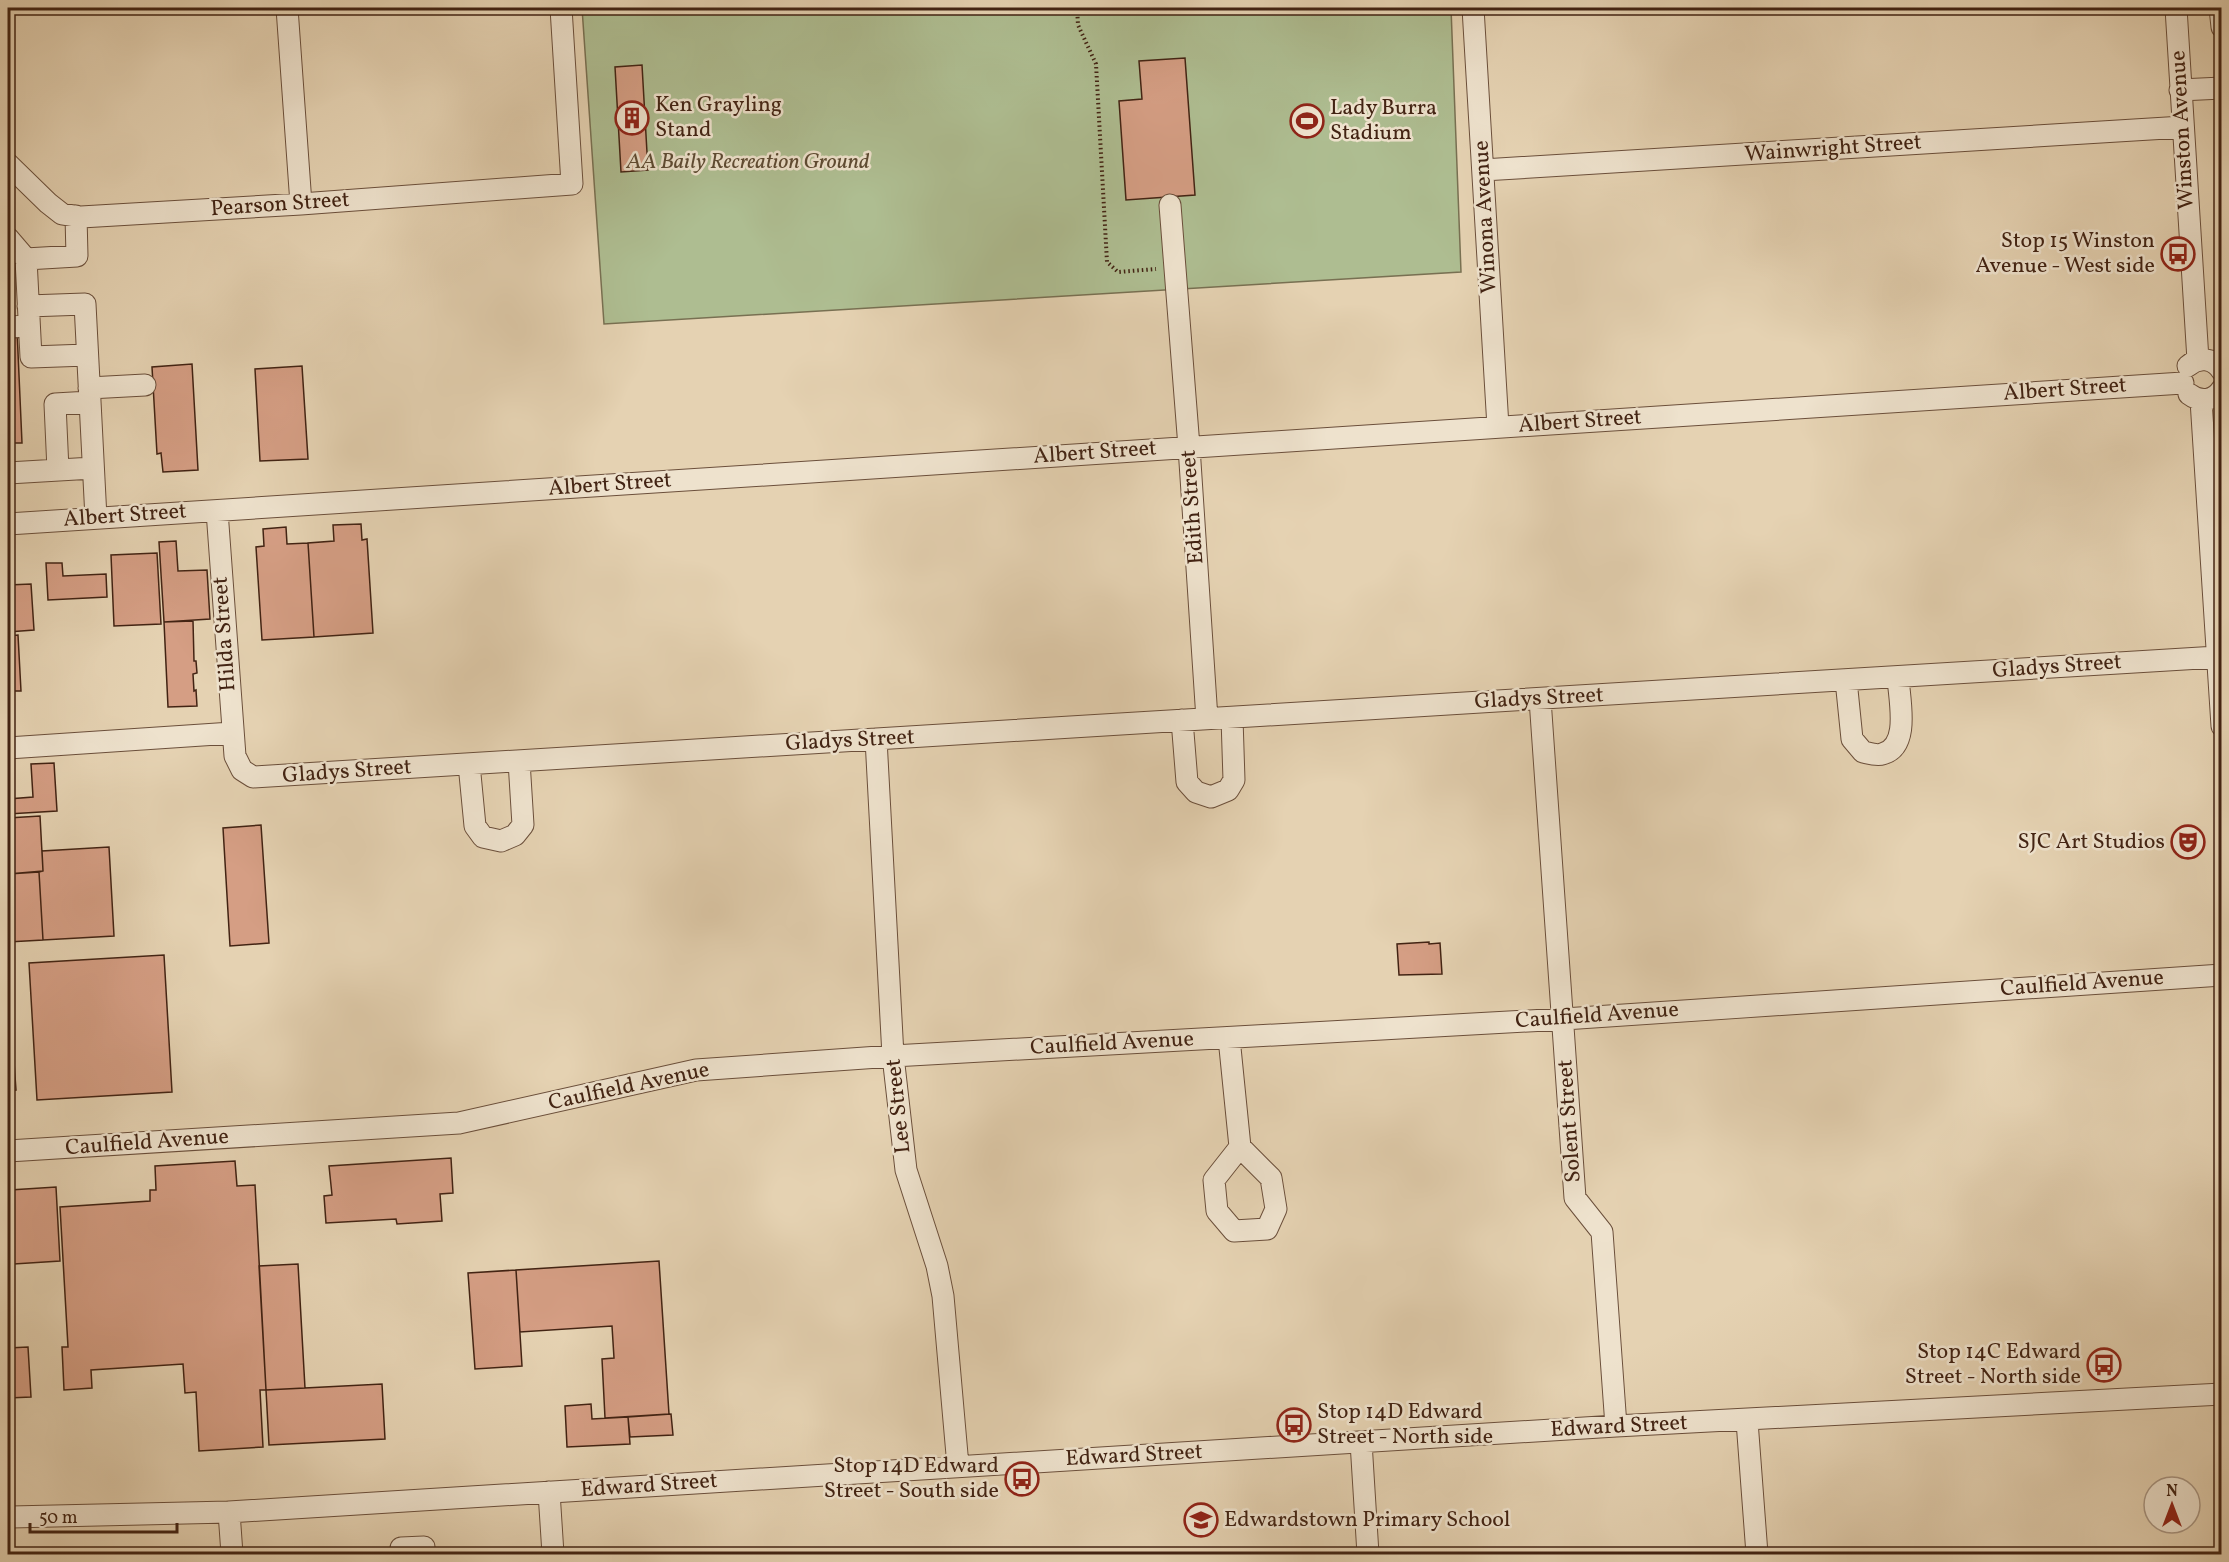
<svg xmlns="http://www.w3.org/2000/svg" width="2229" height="1562" viewBox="0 0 2229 1562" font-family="Vollkorn,serif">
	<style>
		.green { fill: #aebd91; stroke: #787052; stroke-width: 1.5 }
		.building { fill: #d59e84; stroke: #422313; stroke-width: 1.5 }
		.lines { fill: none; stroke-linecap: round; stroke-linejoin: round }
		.minor-casing { stroke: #6b4f3b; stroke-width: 23 }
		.path { stroke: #422313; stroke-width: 4; stroke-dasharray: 1.5 3; stroke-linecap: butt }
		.minor { stroke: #eee2cd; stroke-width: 21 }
		.labels { text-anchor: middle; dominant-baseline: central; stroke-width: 5; stroke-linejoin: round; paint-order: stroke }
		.poi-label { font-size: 22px; fill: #422313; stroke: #eee2cd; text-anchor: start }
		.street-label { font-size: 22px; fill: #422313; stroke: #eee2cd }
		.park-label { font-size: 22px; font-style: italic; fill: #5d4a32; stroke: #eee2cd }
	</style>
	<rect width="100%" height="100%" fill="#e5d2b2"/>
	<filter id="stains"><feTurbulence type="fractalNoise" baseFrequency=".00333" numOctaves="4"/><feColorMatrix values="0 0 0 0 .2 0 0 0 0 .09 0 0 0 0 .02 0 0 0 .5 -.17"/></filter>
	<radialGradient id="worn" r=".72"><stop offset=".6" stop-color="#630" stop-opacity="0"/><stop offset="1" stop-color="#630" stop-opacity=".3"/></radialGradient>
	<path class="green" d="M582 8H1451L1461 272 604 324Z"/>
	<path class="building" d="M1185 58 1195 195 1126 200 1119 101 1142 99 1139 61Z
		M642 65 648 170 621 172 615 67Z
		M17 330 22 443H8V331Z
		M192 364 198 470 163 472 161 453 157 454 152 367Z
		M302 366 308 459 260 461 255 369Z
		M361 524 362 540 367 539 373 633 314 637 308 543 334 541 333 525Z
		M286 527 287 544 308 543 314 637 262 640 256 547 264 546 263 529Z
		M176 541 178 571 207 570 210 619 164 622 159 542Z
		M157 553 161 624 114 626 111 555Z
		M46 563H62L63 576 106 574 107 597 48 600Z
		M31 584 34 630 8 632V585Z
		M193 621 194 661H196L197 673 193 674 194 691 196 690 197 706 168 707 164 622Z
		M18 635 21 691H8V636Z
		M54 763 57 811 8 814V799L33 797 31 764Z
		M40 816 43 871 8 874V818Z
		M261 825 269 943 230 946 223 828Z
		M109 847 114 936 43 940 39 872 43 871 42 851Z
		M39 872 43 940 8 942V874Z
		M1429 942V944L1440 943 1442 974 1399 975 1397 944Z
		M164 955 172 1092 37 1100 29 963Z
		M8 992H9L16 1090 8 1091Z
		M451 1158 453 1193 440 1194 442 1221 397 1224 396 1219 326 1223 324 1196 332 1195 329 1166Z
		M235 1161 237 1186 255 1185 266 1390H260L263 1447 199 1451 196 1392 185 1393 183 1364 91 1370 92 1388 64 1390 62 1347H68L60 1207 150 1201V1190H156L155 1166Z
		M56 1187 60 1261 14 1264 10 1190Z
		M659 1261 669 1414 605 1418 602 1359 614 1358 612 1326 520 1332 516 1270Z
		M298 1264 305 1388 266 1390 259 1266Z
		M516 1270 522 1366 475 1369 468 1273Z
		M28 1347 31 1397 8 1398V1348Z
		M382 1384 385 1439 269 1445 266 1390Z
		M591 1404 592 1419 628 1417 630 1444 567 1447 565 1406Z
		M671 1414 673 1435 630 1437 628 1417Z"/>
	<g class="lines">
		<defs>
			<path id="minor" d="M287 8 301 204
				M1473 8 1498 427
				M2176 8 2198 360
				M2220 8 2222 27
				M2180 90 2222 88
				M8 164 48 203 62 214 81 217 301 204 572 184 561 8
				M1483 170 2183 127
				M1170 205 1189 447 1207 719
				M8 238 26 259 77 256 76 216
				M26 259 31 357 87 355
				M28 306 85 304 96 518
				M8 327 28 326
				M2188 366C2199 356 2214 358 2222 371
				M89 388 145 385
				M2189 394C2201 403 2214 401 2222 389
				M2201 400 2222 726
				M58 470 55 404 90 402
				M8 473 93 468
				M217 511 235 756 242 770 253 777 2217 657
				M8 524 2183 383
				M1846 680 1852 739 1863 752C1868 753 1877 756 1882 754 1911 747 1899 699 1898 677
				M1540 699 1575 1198 1602 1232 1616 1426
				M1182 720 1187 782 1196 792 1211 797 1228 790 1234 780 1232 718
				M876 739 893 1056 906 1170 937 1266 943 1296 958 1466
				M8 748 232 733
				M469 764 475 826 483 837 501 841 515 835 523 825 519 761
				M1229 1038 1240 1147 1271 1178 1276 1209 1267 1229 1234 1231 1217 1211 1214 1180 1240 1147
				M8 1151 459 1123 696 1070 893 1056 1564 1019 2222 975
				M1747 1421 1757 1554
				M1361 1442 1368 1554
				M549 1492 553 1554
				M229 1512 232 1554
				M8 1519 11 1517 229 1512 1616 1426 2222 1394
				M401 1554V1548L424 1547"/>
		</defs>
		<use href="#minor" class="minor-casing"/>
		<path class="path" d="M1077 8 1078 25 1096 64 1107 262 1118 272 1156 269"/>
		<use href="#minor" class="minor"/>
	</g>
	<defs>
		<symbol id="building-ring" viewBox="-11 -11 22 22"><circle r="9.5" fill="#eee2cd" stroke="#8f2418" stroke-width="1.5"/><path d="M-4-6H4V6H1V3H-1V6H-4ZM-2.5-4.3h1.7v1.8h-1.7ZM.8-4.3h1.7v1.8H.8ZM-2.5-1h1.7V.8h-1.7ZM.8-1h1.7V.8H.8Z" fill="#8f2418"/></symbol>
		<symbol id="stadium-ring" viewBox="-11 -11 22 22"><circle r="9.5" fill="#eee2cd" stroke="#8f2418" stroke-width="1.5"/><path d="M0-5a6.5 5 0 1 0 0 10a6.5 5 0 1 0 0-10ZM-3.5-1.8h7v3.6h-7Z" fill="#8f2418"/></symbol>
		<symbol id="bus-ring" viewBox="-11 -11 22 22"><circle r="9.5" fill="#eee2cd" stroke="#8f2418" stroke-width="1.5"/><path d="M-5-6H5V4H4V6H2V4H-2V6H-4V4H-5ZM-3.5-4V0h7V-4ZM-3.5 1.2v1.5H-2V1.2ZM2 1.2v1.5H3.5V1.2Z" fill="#8f2418"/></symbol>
		<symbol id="theatre-ring" viewBox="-11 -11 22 22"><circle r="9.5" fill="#eee2cd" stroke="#8f2418" stroke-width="1.5"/><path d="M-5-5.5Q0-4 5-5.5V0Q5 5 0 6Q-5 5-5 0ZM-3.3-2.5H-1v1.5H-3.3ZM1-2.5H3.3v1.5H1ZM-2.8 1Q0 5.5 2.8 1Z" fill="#8f2418"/></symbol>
		<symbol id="school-ring" viewBox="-11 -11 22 22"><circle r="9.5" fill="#eee2cd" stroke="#8f2418" stroke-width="1.5"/><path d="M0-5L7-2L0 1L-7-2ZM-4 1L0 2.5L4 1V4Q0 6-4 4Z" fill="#8f2418"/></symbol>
	</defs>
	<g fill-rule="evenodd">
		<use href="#building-ring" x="613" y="99" width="38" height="38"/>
		<use href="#stadium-ring" x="1288" y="102" width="38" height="38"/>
		<use href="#bus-ring" x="2159" y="235" width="38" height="38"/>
		<use href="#theatre-ring" x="2169" y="823" width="38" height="38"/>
		<use href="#bus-ring" x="2085" y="1346" width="38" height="38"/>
		<use href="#bus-ring" x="1275" y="1406" width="38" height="38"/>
		<use href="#bus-ring" x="1003" y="1460" width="38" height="38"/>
		<use href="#school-ring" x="1182" y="1501" width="38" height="38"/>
	</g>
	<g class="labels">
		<g class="poi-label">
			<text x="655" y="105">Ken Grayling<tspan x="655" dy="25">Stand</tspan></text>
			<text x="1330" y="108">Lady Burra<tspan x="1330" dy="25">Stadium</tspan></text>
			<text x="2155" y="241" text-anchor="end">Stop 15 Winston<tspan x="2155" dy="25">Avenue - West side</tspan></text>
			<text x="2165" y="842" text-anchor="end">SJC Art Studios</text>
			<text x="2081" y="1352" text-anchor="end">Stop 14C Edward<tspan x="2081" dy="25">Street - North side</tspan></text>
			<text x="1317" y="1412">Stop 14D Edward<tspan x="1317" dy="25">Street - North side</tspan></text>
			<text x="999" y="1466" text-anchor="end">Stop 14D Edward<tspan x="999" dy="25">Street - South side</tspan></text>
			<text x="1224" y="1520">Edwardstown Primary School</text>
		</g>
		<g class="street-label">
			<text transform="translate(2183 130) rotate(-93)">Winston Avenue</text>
			<text transform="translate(1833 149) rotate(-4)">Wainwright Street</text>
			<text transform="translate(280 205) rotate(-4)">Pearson Street</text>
			<text transform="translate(1486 217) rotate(-93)">Winona Avenue</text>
			<text transform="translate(2065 390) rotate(-4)">Albert Street</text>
			<text transform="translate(1580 422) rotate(-4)">Albert Street</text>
			<text transform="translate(1095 453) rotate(-4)">Albert Street</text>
			<text transform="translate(610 485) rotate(-4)">Albert Street</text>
			<text transform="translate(1193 507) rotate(-94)">Edith Street</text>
			<text transform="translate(125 516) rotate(-4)">Albert Street</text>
			<text transform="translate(225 634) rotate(-94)">Hilda Street</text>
			<text transform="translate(2057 667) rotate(-4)">Gladys Street</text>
			<text transform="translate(1539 699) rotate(-3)">Gladys Street</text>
			<text transform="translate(850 741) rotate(-3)">Gladys Street</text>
			<text transform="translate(347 772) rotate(-4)">Gladys Street</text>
			<text transform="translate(2082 984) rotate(-4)">Caulfield Avenue</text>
			<text transform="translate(1597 1016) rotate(-4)">Caulfield Avenue</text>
			<text transform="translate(1112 1044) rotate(-3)">Caulfield Avenue</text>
			<text transform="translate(629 1087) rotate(-12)">Caulfield Avenue</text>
			<text transform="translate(899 1106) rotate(-96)">Lee Street</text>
			<text transform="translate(1570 1121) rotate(-94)">Solent Street</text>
			<text transform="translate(147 1143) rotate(-4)">Caulfield Avenue</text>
			<text transform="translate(1619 1427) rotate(-3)">Edward Street</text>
			<text transform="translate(1134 1456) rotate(-3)">Edward Street</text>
			<text transform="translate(649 1486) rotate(-4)">Edward Street</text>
		</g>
		<g class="park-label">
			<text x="748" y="162">AA Baily Recreation Ground</text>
		</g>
	</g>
	<rect width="2229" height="1562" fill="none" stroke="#e5d2b2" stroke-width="30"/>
	<rect x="9" y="9" width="2211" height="1544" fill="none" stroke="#422313" stroke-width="3"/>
	<rect x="15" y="15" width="2199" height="1532" fill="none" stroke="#422313" stroke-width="1.5"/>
	<g transform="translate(2172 1505)"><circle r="28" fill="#eee2cd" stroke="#a99683" stroke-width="1.5"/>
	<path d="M0-4.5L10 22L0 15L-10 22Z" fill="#8f2418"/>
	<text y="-9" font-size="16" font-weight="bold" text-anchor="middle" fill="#422313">N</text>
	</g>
	<path d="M30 1523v9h147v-9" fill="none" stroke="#422313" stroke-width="3"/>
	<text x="39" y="1523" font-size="18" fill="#422313" stroke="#eee2cd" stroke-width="4.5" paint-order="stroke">50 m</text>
	<rect width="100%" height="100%" filter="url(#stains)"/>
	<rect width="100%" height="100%" fill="url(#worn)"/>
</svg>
